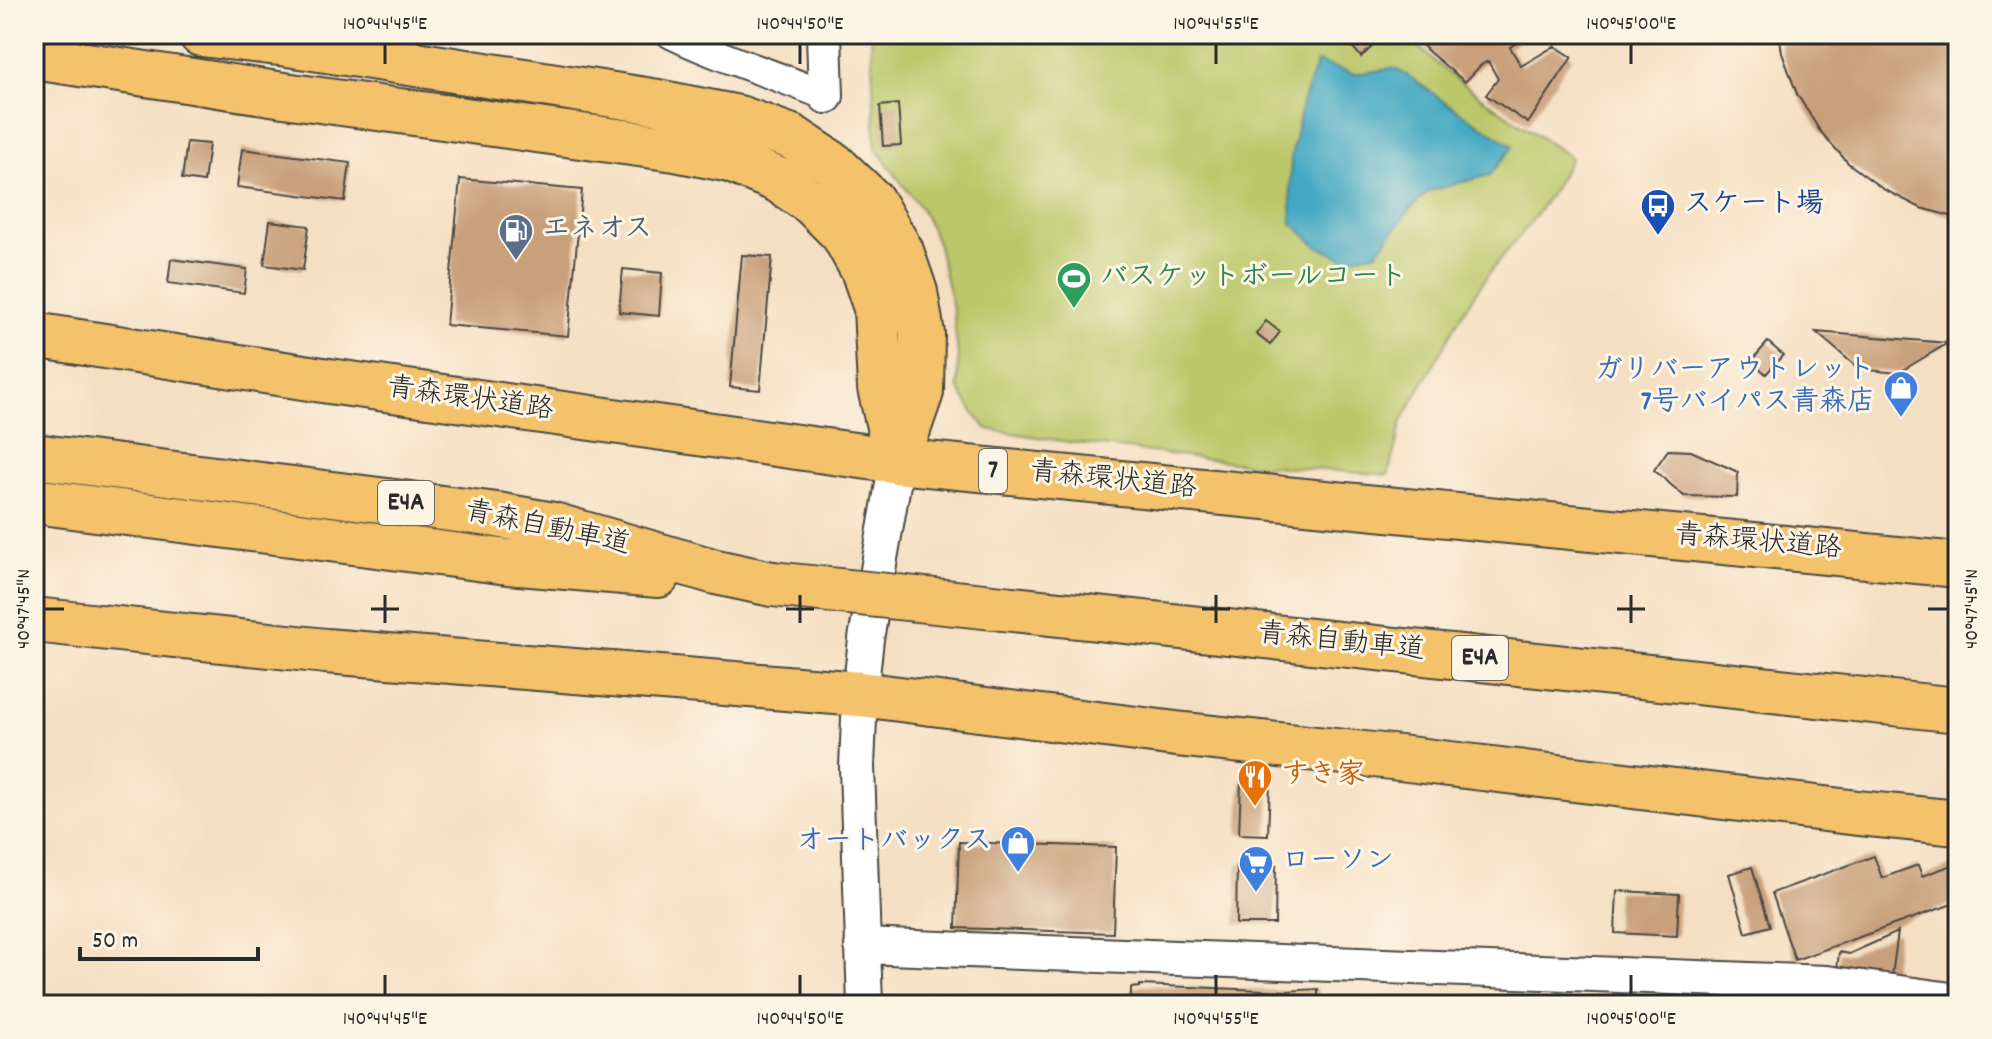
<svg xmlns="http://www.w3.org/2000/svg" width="1992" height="1039" viewBox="0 0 1992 1039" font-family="Dekko,'Klee One',sans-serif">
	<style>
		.green { fill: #bbc769; stroke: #73794a; stroke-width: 2 }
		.water { fill: #43a8c3; stroke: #376a77; stroke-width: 2 }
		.building { fill: #c9a07b }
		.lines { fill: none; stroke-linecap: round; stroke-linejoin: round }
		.minor-casing { stroke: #494642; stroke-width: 32 }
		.tertiary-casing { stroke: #494642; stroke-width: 38 }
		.trunk-casing { stroke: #494642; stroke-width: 48 }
		.motorway-casing { stroke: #494642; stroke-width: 48 }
		.minor { stroke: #fff; stroke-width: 28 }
		.tertiary { stroke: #fff; stroke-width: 34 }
		.trunk { stroke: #f3c26a; stroke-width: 44 }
		.motorway { stroke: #f3c26a; stroke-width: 44 }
		.motorway-bridge-casing { stroke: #494642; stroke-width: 48; stroke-linecap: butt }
		.motorway-bridge { stroke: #f3c26a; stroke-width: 44 }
		.ticks { fill: none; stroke: #2b2b2b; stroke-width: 3 }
		.labels { text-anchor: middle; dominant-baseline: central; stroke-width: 6; stroke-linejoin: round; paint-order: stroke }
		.shield { fill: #fcf5e5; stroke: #6a6863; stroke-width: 2 }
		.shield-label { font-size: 26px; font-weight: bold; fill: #2b2b2b }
		.transit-label { font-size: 28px; font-weight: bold; fill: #164399; stroke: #fcf5e5; text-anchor: start }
		.service-label { font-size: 28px; font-weight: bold; fill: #4e5e75; stroke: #fcf5e5; text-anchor: start }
		.leisure-label { font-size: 28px; font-weight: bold; fill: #27864d; stroke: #fcf5e5; text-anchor: start }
		.shop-label { font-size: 28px; font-weight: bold; fill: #366cbe; stroke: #fcf5e5; text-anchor: end }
		.street-label { font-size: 28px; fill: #2b2b2b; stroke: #fcf5e5 }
		.food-label { font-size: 28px; font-weight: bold; fill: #c56008; stroke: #fcf5e5; text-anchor: start }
		.neatline { fill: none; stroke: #2b2b2b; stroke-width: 3 }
		.ticks-label { font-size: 20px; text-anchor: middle; fill: #2b2b2b }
	</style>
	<rect width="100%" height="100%" fill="#fcf5e5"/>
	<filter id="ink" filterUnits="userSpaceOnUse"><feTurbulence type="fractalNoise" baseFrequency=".0125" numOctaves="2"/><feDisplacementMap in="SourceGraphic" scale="16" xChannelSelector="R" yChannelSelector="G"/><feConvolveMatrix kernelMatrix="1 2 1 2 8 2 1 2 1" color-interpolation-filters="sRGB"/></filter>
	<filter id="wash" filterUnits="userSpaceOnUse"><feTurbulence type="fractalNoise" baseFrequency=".006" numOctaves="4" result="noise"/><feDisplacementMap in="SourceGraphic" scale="32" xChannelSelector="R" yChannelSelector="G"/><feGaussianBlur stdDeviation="1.8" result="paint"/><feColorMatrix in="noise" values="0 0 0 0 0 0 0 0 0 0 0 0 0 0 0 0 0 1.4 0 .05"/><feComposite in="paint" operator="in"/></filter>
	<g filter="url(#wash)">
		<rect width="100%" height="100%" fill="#f5dfc2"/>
		<path class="green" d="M871 34H1405C1450 81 1518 121 1571 158L1555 187 1528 226 1492 269 1466 307 1402 421 1388 475 1259 465 1068 442 987 429 975 415 958 388V356L953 309 937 242 922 210 876 149Z"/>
		<path class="water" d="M1317 62 1355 74 1393 68 1407 75 1448 104 1513 146 1490 175 1429 191 1410 210 1377 252 1346 259 1317 246 1292 223 1290 186 1291 158 1303 100Z"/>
		<g id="blocks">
			<path class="building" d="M1342 34H1361L1372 47 1361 57Z
				M1412 34H1525L1527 36 1510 47 1521 66 1555 46 1572 57 1528 123 1486 95 1498 79 1488 61 1481 65 1465 82 1429 52Z
				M1779 34H1958V218L1921 208 1883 189 1848 163 1820 131 1797 94 1782 53Z
				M898 104 901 145 883 146 880 106Z
				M187 142 209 144 204 182 182 179Z
				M242 149 350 163 345 201 237 187Z
				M460 179 582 190 568 336 446 325Z
				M270 221 309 226 303 270 264 265Z
				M742 255 772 257 760 390 730 387Z
				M171 259 247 269 244 293 168 283Z
				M623 269 662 273 659 316 619 312Z
				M1266 321 1280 332 1270 345 1256 334Z
				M1816 332 1948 343 1898 373 1859 369Z
				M1768 342 1783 355 1766 374 1751 361Z
				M1668 450 1691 451 1738 472 1737 497 1684 496 1654 470Z
				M1241 782 1270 783 1268 835 1239 834Z
				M959 842 1116 847 1113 933 956 928Z
				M1874 856 1882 878 1918 865 1922 876 1952 865 1958 881V902L1795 960 1772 893Z
				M1237 863 1276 864 1275 924H1236Z
				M1752 867 1770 926 1746 933 1729 874Z
				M1617 891 1679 894 1677 936 1615 933Z
				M1898 932 1892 976 1837 970 1839 952 1849 954Z
				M1140 985 1285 991 1318 989V1005H1131V988L1140 987Z"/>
		</g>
	</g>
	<g filter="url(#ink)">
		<use href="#blocks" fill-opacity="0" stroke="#494642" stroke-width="2"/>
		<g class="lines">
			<defs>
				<path id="minor" d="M671 34C721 59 775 74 826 96"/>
				<path id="tertiary" d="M824 34 826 96
					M862 946 1827 983 1958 1001
					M865 1005 857 767 860 694 866 639 897 461"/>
				<path id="trunk" d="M34 335 329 381 897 461 1958 565
					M34 620 326 651 860 694 1176 734 1383 756 1858 813 1958 823"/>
				<path id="motorway" d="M201 34 288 44 658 102 739 118 792 137 833 164 872 201 901 251 915 292 922 334 921 392 897 461
					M34 57 284 95 675 149 730 160 778 180 812 203 843 234 863 270 876 308 880 388 897 461
					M34 456 497 515 553 525 716 572 772 584
					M34 501 508 562 658 575
					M1003 608 1958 710"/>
			</defs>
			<use href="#minor" class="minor-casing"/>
			<use href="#tertiary" class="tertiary-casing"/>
			<use href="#trunk" class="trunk-casing"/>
			<use href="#motorway" class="motorway-casing"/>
			<use href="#minor" class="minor"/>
			<use href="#tertiary" class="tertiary"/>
			<use href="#trunk" class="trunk"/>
			<use href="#motorway" class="motorway"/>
			<defs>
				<path id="motorway-bridge" d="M772 584 1003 608"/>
			</defs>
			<use href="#motorway-bridge" class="motorway-bridge-casing"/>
			<use href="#motorway-bridge" class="motorway-bridge"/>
		</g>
	</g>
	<path class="ticks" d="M385 44V64M800 44V64M1216 44V64M1631 44V64M385 595V623M800 595V623M1216 595V623M1631 595V623M44 609H64M371 609H399M786 609H814M1202 609H1230M1617 609H1645M1928 609H1948M385 975V995M800 975V995M1216 975V995M1631 975V995"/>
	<defs>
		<symbol id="bus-pin" viewBox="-11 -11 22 30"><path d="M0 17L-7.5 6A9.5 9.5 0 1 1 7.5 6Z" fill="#1a4fb4" stroke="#fcf5e5"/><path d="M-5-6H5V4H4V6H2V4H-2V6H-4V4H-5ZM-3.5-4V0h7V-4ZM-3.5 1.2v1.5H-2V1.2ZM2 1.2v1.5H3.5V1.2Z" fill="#fff"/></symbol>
		<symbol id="fuel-pin" viewBox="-11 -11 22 30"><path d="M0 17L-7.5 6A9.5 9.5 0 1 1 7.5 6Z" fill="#5c6f8a" stroke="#fcf5e5"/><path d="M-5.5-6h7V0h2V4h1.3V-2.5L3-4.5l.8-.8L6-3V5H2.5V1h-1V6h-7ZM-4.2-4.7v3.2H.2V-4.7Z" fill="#fff"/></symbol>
		<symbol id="stadium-pin" viewBox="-11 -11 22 30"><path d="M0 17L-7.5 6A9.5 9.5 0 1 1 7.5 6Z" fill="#2e9e5b" stroke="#fcf5e5"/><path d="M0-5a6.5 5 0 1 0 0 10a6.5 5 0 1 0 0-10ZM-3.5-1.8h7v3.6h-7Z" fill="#fff"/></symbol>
		<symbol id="shop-pin" viewBox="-11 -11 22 30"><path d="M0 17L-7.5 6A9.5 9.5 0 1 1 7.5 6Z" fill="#3f7fe0" stroke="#fcf5e5"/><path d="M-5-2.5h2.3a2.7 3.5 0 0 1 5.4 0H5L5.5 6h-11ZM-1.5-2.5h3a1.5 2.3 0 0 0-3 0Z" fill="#fff"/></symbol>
		<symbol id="restaurant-pin" viewBox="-11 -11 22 30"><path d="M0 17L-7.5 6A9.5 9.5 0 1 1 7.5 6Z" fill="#e8710a" stroke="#fcf5e5"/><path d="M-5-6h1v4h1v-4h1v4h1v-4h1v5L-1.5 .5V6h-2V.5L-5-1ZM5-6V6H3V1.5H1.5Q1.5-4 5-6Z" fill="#fff"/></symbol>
		<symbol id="supermarket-pin" viewBox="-11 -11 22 30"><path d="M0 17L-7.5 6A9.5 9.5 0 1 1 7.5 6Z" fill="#3f7fe0" stroke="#fcf5e5"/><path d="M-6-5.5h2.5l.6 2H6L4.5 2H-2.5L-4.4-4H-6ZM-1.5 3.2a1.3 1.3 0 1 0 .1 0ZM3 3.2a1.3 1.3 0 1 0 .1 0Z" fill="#fff"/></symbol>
	</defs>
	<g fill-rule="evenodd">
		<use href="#bus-pin" x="1638" y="186" width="40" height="54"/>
		<use href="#fuel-pin" x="496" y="211" width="40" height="54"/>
		<use href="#stadium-pin" x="1054" y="259" width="40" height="54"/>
		<use href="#shop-pin" x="1881" y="368" width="40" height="54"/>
		<use href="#restaurant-pin" x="1235" y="757" width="40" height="54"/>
		<use href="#shop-pin" x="998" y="823" width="40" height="54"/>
		<use href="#supermarket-pin" x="1236" y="843" width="40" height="54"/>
	</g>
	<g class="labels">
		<g class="shield">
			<rect x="979" y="449" width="28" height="44" rx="6"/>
			<rect x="378" y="481" width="56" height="44" rx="6"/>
			<rect x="1452" y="636" width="56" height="44" rx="6"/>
		</g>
		<g class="shield-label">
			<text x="993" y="471">7</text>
			<text x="406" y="503">E4A</text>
			<text x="1480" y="658">E4A</text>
		</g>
		<g class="transit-label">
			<text x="1684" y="206">スケート場</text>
		</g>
		<g class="service-label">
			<text x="542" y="231">エネオス</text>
		</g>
		<g class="leisure-label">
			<text x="1100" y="279">バスケットボールコート</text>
		</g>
		<g class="shop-label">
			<text x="1875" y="372">ガリバーアウトレット<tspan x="1875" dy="32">7号バイパス青森店</tspan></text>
			<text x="992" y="843">オートバックス</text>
			<text x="1282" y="863" text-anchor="start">ローソン</text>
		</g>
		<g class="street-label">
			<text transform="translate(470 401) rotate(8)">青森環状道路</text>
			<text transform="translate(1113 482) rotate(6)">青森環状道路</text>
			<text transform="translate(547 530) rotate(12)">青森自動車道</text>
			<text transform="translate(1758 544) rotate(5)">青森環状道路</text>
			<text transform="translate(1341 644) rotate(6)">青森自動車道</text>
		</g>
		<g class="food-label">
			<text x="1281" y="777">すき家</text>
		</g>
	</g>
	<rect width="1992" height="1039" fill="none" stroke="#fcf5e5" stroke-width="88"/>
	<path d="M80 947v12h178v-12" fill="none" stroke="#2b2b2b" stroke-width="4"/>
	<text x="92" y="947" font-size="24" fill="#2b2b2b" stroke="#fcf5e5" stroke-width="6" paint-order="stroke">50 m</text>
	<rect x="44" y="44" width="1904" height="951" class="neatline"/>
	<g class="ticks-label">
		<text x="385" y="29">140°44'45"E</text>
		<text x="800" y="29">140°44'50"E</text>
		<text x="1216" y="29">140°44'55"E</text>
		<text x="1631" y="29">140°45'00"E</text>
		<text transform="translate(22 609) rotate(-90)" y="7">40°47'45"N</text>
		<text transform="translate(1970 609) rotate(-90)" y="7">40°47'45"N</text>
		<text x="385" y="1024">140°44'45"E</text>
		<text x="800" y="1024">140°44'50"E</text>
		<text x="1216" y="1024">140°44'55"E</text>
		<text x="1631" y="1024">140°45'00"E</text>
	</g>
</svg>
